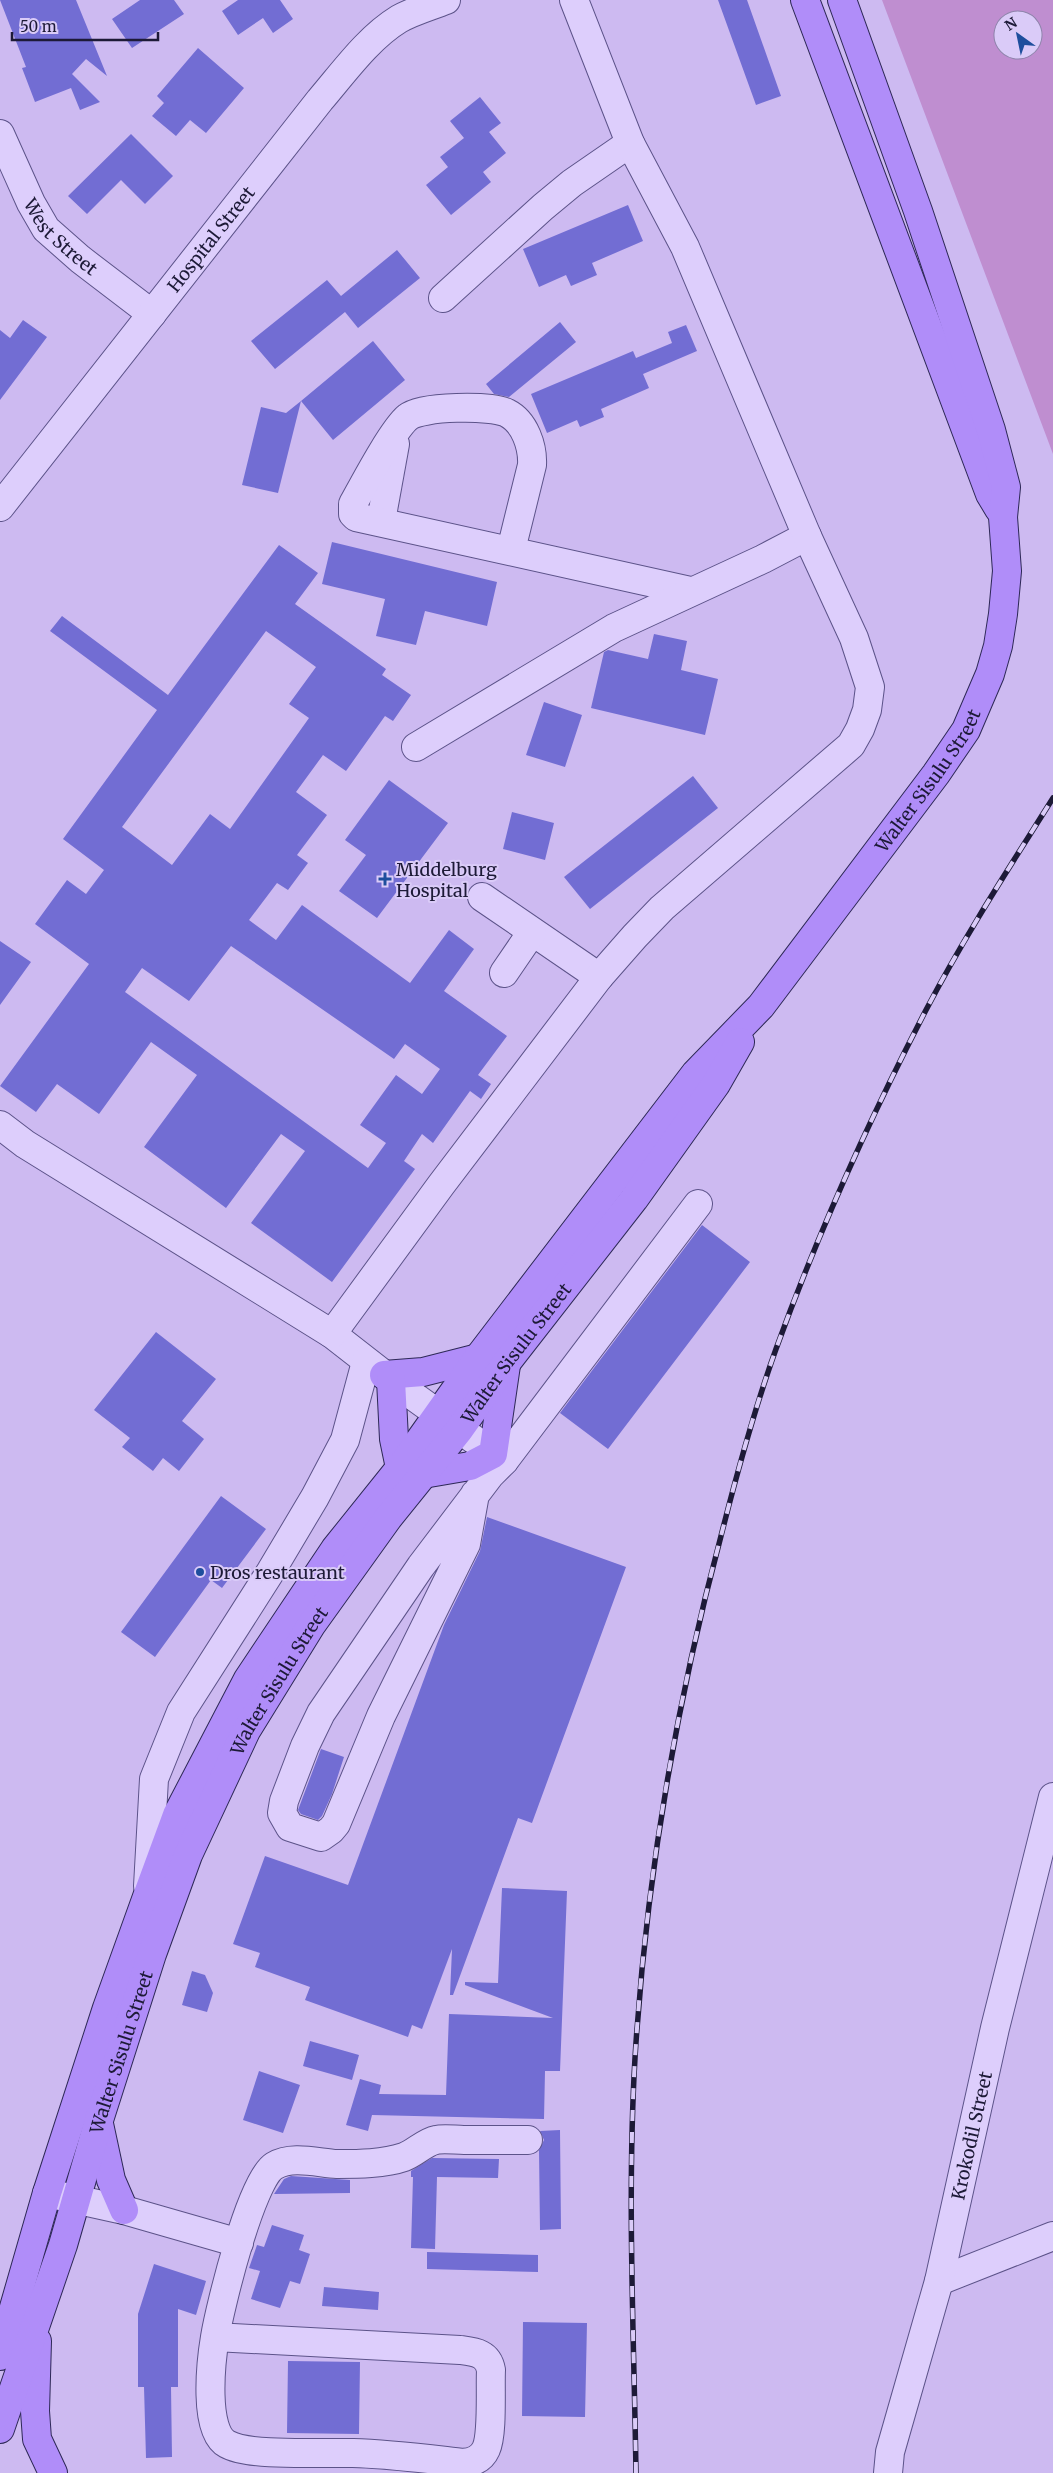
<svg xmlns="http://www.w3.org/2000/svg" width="1053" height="2473" viewBox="0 0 1053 2473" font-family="Merriweather,serif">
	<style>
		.green { fill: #bf8ed0; fill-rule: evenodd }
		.building { fill: #726dd3; fill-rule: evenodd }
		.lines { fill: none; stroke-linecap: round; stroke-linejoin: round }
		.minor-casing { stroke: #5c5389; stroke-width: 30 }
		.major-casing { stroke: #2d2856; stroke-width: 30 }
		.minor { stroke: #ddcefc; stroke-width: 28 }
		.major { stroke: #b08df9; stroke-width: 28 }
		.rail-casing { stroke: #1d1a37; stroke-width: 5.5 }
		.rail { stroke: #dacbf8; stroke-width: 4; stroke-dasharray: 11; stroke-linecap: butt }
		.poi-dot { fill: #1e4e9d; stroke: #dacbf8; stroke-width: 2 }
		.labels { text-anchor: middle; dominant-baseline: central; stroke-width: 4; stroke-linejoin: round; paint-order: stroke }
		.street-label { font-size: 18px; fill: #1d1a37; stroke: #dacbf8 }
		.poi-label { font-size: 18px; fill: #1d1a37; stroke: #dacbf8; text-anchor: start }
	</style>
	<rect width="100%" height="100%" fill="#cdbaf1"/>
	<path class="green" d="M882 0H1053V454ZM1003 20H1033V50H1003Z"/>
	<path class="building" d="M0 0H76L107 76 86 59 72 74 100 102 80 110 71 88 35 102 22 68 26 67Z
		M140 0H174L184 14 132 48 112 19Z
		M238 0H280L293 19 273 33 263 18 238 35 222 11Z
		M718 0H747L781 96 756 105Z
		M198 48 244 88 206 133 190 120 176 136 152 116 164 103 157 96Z
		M480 97 501 123 489 132 506 153 483 172 491 182 451 215 426 185 448 167 440 157 464 138 450 121Z
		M131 134 173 176 145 204 121 180 87 214 68 196Z
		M628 205 643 241 592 263 597 275 571 286 566 275 539 287 523 249Z
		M397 250 420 278 358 328 345 312 275 369 251 341 327 280 341 296Z
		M23 320 47 337 0 400V330L10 338Z
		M560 322 576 342 509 397 494 394 486 384Z
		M686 325 697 351 643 374 649 388 601 409 604 417 580 427 577 420 547 433 531 394 633 351 636 358 672 343 668 332Z
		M373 341 405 380 333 440 301 401Z
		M301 401 278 493 242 485 261 407 286 413Z
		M332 542 497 582 487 626 425 611 416 645 376 636 385 599 322 584Z
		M279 545 318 573 295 604 386 669 382 675 411 695 393 721 385 716 346 771 323 755 296 792 327 815 297 855 308 863 288 890 277 883 249 920 276 940 302 905 410 983 449 930 474 949 444 991 507 1036 478 1075 491 1084 481 1099 470 1091 433 1143 422 1134 404 1161 415 1169 332 1282 251 1223 305 1151 281 1134 226 1208 144 1147 197 1075 151 1042 99 1114 57 1084 36 1112 0 1086 89 964 35 924 67 880 86 894 104 870 63 839 157 710 50 631 62 616 168 695ZM266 631 316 667 289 704 309 718 230 829 210 814 172 865 122 827ZM231 946 394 1059 405 1044 440 1069 422 1094 396 1075 360 1125 386 1143 368 1168 125 992 142 968 189 1001Z
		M654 634 687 641 681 670 718 679 705 735 591 708 604 652 608 650 648 659Z
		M544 702 582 715 565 767 526 755Z
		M693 776 718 808 590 909 564 877Z
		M389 780 448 823 377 918 339 891 366 855 345 840Z
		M512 812 554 823 545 860 503 849Z
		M0 941 31 962 0 1005Z
		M702 1225 750 1262 608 1449 560 1413Z
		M156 1332 216 1379 182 1421 204 1439 179 1471 163 1458 153 1471 122 1447 130 1438 94 1410Z
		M221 1496 266 1529 222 1588 211 1580 155 1657 121 1632Z
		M487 1517 626 1567 532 1823 518 1818 453 1995H450L452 1949 422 2029 412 2025 408 2037 305 2000 310 1987 255 1967 260 1953 233 1944 265 1856 348 1885 444 1625 480 1551Z
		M321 1749 344 1757 332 1794 322 1816 318 1820 301 1814 298 1810Z
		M502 1888 567 1891 560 2071H545L544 2119 372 2115 368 2131 346 2125 360 2079 381 2085 379 2094 446 2095 449 2014 553 2018 465 1985V1982L498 1983Z
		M192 1971 205 1975 213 1993 207 2012 182 2005Z
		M310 2041 359 2055 352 2080 303 2066Z
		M259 2071 300 2085 283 2133 243 2120Z
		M560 2130 561 2229 540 2230 539 2150 544 2140 540 2131Z
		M432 2158 499 2159 498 2178 437 2177 435 2249 411 2248 413 2177H411V2171Z
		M291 2176 350 2180V2193L274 2194 284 2179Z
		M272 2225 304 2235 299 2250 310 2254 300 2284 290 2281 280 2308 251 2299 260 2271 249 2268 257 2245 264 2247Z
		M427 2252 538 2255V2272L427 2269Z
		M154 2264 206 2281 196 2315 178 2309V2387H171L172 2457 146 2458 144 2387H138V2314Z
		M324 2287 379 2292 378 2310 322 2306Z
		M523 2322 587 2323 585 2417 522 2416Z
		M288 2361 360 2362 359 2434 287 2433Z"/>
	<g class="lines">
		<defs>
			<g id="minor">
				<path id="s1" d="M0 134 31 203 46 229 80 259 152 314"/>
				<path d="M443 298 543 207 572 183 630 143"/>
				<path id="s2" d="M0 507 320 100C344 72 368 38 399 19 413 11 431 6 446 0"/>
				<path d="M381 521 395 444"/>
				<path d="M511 550 532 465C533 447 525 422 507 413 492 405 421 406 408 417 393 429 364 484 353 504V514L356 517 690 591"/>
				<path d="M416 747 614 628 763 559 807 536"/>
				<path d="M482 897 599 977"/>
				<path d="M504 973 532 932"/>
				<path d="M0 1125 25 1144 332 1334 391 1380 504 1461 490 1475 421 1566 321 1713 305 1746 284 1801 282 1813 290 1827 321 1837 331 1830 336 1824 381 1716 466 1544 475 1494"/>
				<path d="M332 1334 441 1185 599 977 635 936 662 908 851 745 860 729 867 710 870 687 854 638 807 536 685 247 630 143 574 0"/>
				<path d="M504 1461 698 1204"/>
				<path d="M148 1886 154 1779 181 1712 271 1571 315 1497 345 1440 366 1362"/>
				<path d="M47 2193 124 2210 239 2243"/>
				<path d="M939 2281 1053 2236"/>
				<path d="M215 2337 460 2350C475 2352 488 2353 491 2370 490 2388 493 2434 486 2449 482 2458 474 2462 464 2463 428 2459 390 2454 353 2453 324 2452 249 2457 227 2444 203 2431 211 2361 215 2337 220 2307 251 2180 274 2166 292 2155 318 2163 337 2164 358 2164 384 2164 404 2157 415 2153 425 2142 436 2140 444 2138 455 2140 464 2140 485 2140 506 2140 528 2140"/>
				<path id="s3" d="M888 2473 890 2452 939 2281 995 2028 1053 1797"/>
			</g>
			<g id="major">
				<path d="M805 0 990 494 999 509"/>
				<path d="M384 1375 423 1372 478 1358"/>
				<path d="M391 1380 394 1439 400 1468"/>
				<path d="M423 1474 470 1466 493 1454 506 1365"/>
				<path d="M99 2124 111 2180 124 2210"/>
				<path d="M37 2341 35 2411 37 2439 53 2473"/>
				<path id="s4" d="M0 2356 47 2193 107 2008 148 1894 177 1815 248 1679 335 1549 400 1468 478 1358 695 1074 761 1006 936 774 966 730 990 674 998 646 1003 614 1007 571 1003 517 1006 487 991 430 918 211 842 0"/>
				<path id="s5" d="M0 2429 63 2245 99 2120 152 1954 188 1855 246 1731 312 1624 388 1518 459 1430 507 1362 634 1199 716 1084 740 1042"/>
			</g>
		</defs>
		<use href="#minor" class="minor-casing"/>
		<use href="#major" class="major-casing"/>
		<use href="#minor" class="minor"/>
		<use href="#major" class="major"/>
		<defs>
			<path id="rail" d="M636 2473C634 2335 627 2196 635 2058 646 1879 675 1708 721 1536 737 1473 754 1410 776 1349 818 1233 869 1120 926 1010 964 937 1009 868 1053 798"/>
		</defs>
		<use href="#rail" class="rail-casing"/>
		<use href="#rail" class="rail"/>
	</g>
	<g class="poi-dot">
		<path d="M382.5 871.5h5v5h5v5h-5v5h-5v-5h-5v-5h5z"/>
		<circle cx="200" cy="1572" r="5"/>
	</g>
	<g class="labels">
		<g class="street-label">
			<text stroke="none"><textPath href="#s1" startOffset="121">West Street</textPath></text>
			<text stroke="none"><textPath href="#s2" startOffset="341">Hospital Street</textPath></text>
			<text stroke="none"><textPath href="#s4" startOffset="1851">Walter Sisulu Street</textPath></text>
			<text stroke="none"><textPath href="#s5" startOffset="1206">Walter Sisulu Street</textPath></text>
			<text stroke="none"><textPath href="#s5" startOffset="801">Walter Sisulu Street</textPath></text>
			<text stroke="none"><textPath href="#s5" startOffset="396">Walter Sisulu Street</textPath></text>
			<text stroke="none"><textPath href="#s3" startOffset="348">Krokodil Street</textPath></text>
		</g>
		<g class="poi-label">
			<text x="396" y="869">Middelburg<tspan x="396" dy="21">Hospital</tspan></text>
			<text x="210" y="1572">Dros restaurant</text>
		</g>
	</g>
	<g transform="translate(1018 35) rotate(327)"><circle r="24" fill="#dacbf8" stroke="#8e84ab"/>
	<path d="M0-4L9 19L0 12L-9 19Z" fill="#1e4e9d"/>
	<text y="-8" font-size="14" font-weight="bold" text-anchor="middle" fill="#1d1a37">N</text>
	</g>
	<path d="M12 32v8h146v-8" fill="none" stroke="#1d1a37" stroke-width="2.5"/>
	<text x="20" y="32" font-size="15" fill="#1d1a37" stroke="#dacbf8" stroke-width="4" paint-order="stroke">50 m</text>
</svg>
